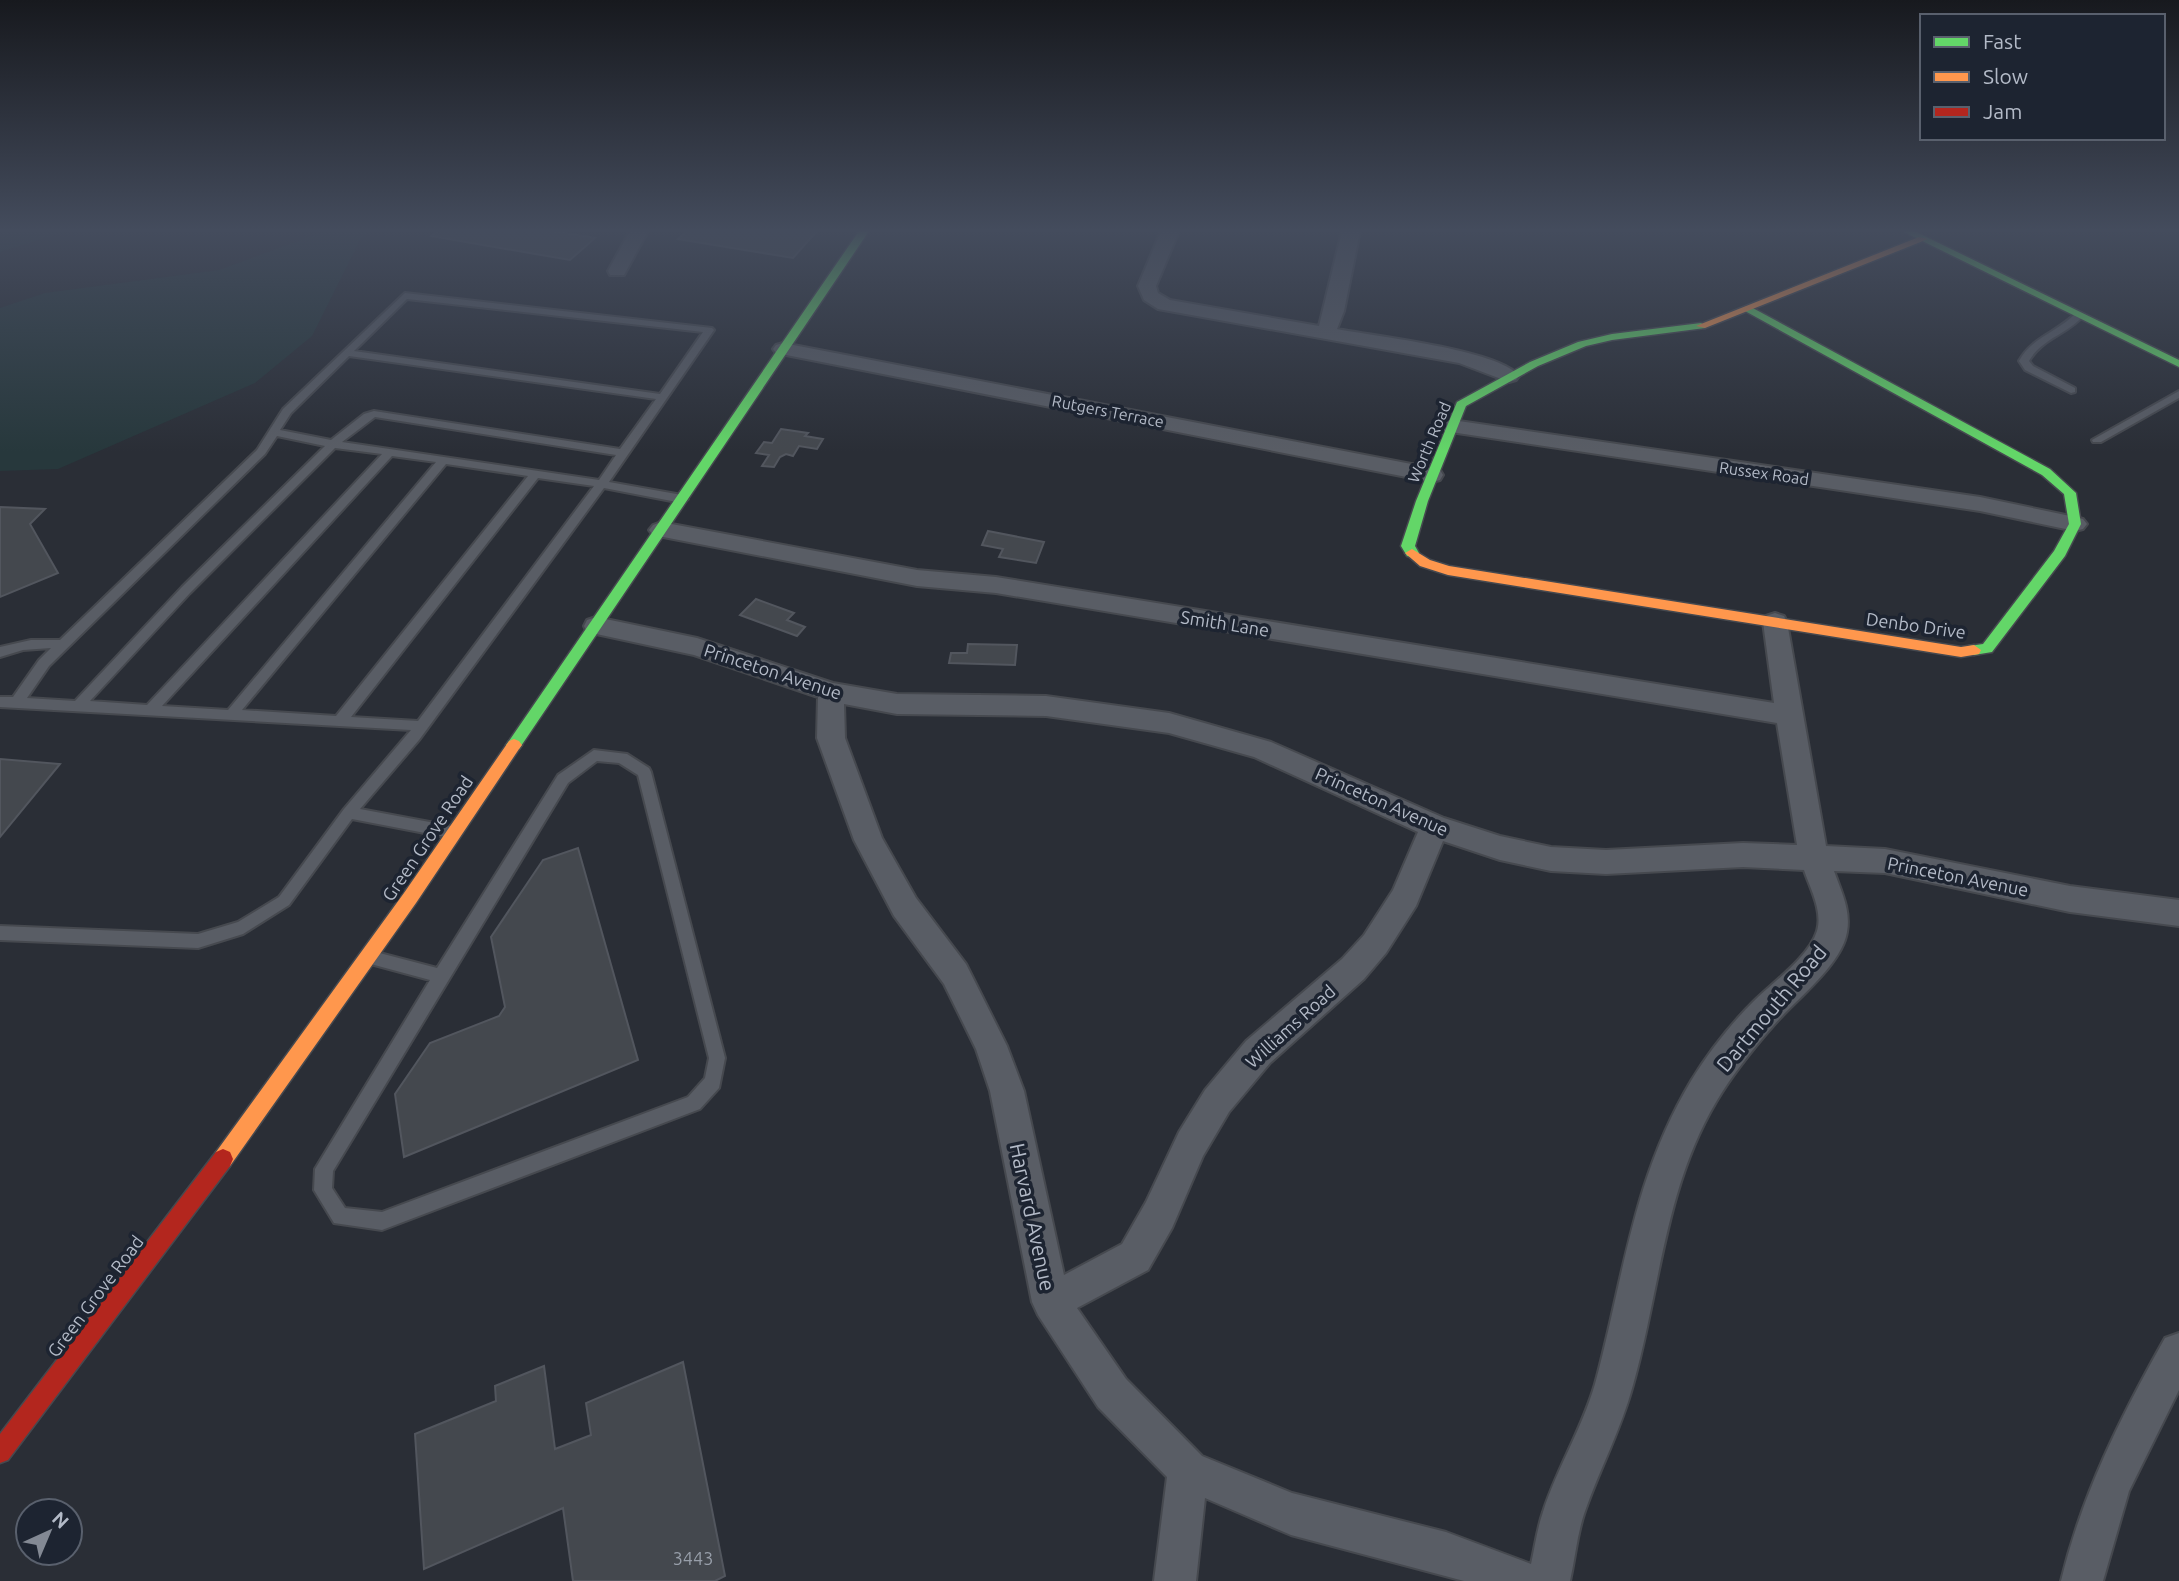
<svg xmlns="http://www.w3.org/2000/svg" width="2179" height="1581" viewBox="0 0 2179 1581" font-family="Ubuntu,sans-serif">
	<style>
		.green { fill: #27383c }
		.building { fill: #44484e; stroke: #52565e; stroke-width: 2 }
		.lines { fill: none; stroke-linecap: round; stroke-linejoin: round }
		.lane-casing { stroke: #46494f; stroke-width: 4 }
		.street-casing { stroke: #46494f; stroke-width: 4 }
		.fast-casing { stroke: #46494f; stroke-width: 3 }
		.slow-casing { stroke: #46494f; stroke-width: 3 }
		.jam-casing { stroke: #46494f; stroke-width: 3 }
		.lane { fill: #595d65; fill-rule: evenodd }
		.street { fill: #595d65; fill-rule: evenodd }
		.fast { fill: #63d668; fill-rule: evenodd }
		.slow { fill: #ff974d; fill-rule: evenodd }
		.jam { fill: #b3261e; fill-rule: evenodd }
		.labels { text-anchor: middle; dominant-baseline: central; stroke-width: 7; stroke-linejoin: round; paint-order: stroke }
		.far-street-label { font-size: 16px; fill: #b3bac7; stroke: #1d2431 }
		.street-label { font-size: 18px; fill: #b3bac7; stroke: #1d2431 }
		.near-number-label { font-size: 18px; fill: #979ea9 }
		.near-street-label { font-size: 21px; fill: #b3bac7; stroke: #1d2431 }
	</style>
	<rect width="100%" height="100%" fill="#2a2e36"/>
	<path class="green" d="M0 231H68L0 252Z
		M325 231H372L361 238 312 336 255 383 58 469 0 471V308L45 293 219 270Z"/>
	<path class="building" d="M438 231H553L595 238 570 260 431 236Z
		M687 231H817L793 258 678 239Z
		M781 429 808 433 805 436 823 439 817 449 799 446 793 456 786 454 780 457 774 467 762 466 769 455 756 453 764 442 772 443Z
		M0 507 45 509 30 524 58 573 0 597Z
		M988 531 1044 542 1036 563 999 557 1003 549 982 545Z
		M756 599 794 613 787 620 805 627 797 636 740 615Z
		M968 644 1017 645 1015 665 949 663 951 653H967Z
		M0 759 60 764 0 837Z
		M578 848 638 1060 404 1157 395 1094 430 1043 499 1016 505 1007 491 937 543 860Z
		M683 1362 725 1576 715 1581H573L563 1508 424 1569 415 1434 496 1401 495 1386 544 1366 555 1449 591 1435 586 1403Z"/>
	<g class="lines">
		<defs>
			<path id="lane" d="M405 293 712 328 714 330 609 482 682 495 688 499 682 503 604 488 419 740 360 809 451 826 456 828 458 832 456 836 451 838 352 819 289 905 243 934 198 948 0 940V926L198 934 238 922 279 897 344 809 411 730 0 707V697H13L39 660 51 648 23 650 0 657V647L31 640H60L257 450 283 409ZM407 299 703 332 660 394 354 351ZM349 356 656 399 620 449 374 411 364 414 331 440 280 430 291 413ZM375 417 616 455 599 480 342 442ZM277 436 325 446 182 587 75 701 27 698 49 666 265 454ZM335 448 382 454 147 705 90 701 190 593ZM392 456 436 462 228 710 162 706ZM446 464 528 476 336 716 242 710ZM538 478 594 486 418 721 351 717Z
				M2076 313 2084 315C2068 334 2041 339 2029 361L2033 366 2075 388V392L2071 393 2025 370 2019 361C2032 337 2058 332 2076 313Z
				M2179 391V398L2101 442H2093L2092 440Z
				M594 750 627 754 649 768 651 772 725 1058 719 1088 700 1109 382 1230 334 1223 314 1190 315 1169 430 980 367 963 364 958 367 953 372 951 437 968 558 775ZM597 761 619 763 638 775 709 1058 705 1078 688 1097 382 1212 345 1208 332 1188 333 1171 568 783Z"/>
			<path id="street" d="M630 231H648L624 275H610L608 271Z
				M1161 231H1179L1156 286 1158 293 1170 300 1319 326 1342 231H1360L1344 311 1337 329C1373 336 1500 350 1519 376L1516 380 1509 382 1459 363 1158 309 1144 300 1138 286Z
				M783 343 1432 468 1440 470 1443 475 1440 480 1432 482 776 353 773 349 776 345Z
				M1452 420 1980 497 2075 517 2083 519 2087 524 2083 529 2075 531 1980 511 1444 431 1441 426 1444 421Z
				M661 522 917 570 996 577 1774 703 1763 622 1766 616 1775 613 1784 616 1787 622 1826 846 1885 849 2070 886 2179 900V926L2070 912 1885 873 1834 871C1841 891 1851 910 1847 932 1842 965 1794 1001 1773 1026 1752 1050 1732 1075 1716 1102 1664 1190 1660 1290 1633 1385 1621 1430 1599 1470 1584 1514 1577 1535 1575 1559 1570 1581H1464L1291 1535 1205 1498 1196 1581H1154L1167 1477 1098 1407 1038 1315 1032 1302 990 1091 976 1049 944 984 894 916 854 840 817 738 818 697 694 655 587 632 584 626 587 620 596 617 697 638 833 683 897 694 1046 696 1169 713 1271 742 1444 818 1500 836 1551 847 1606 850 1743 843 1797 845 1777 723 996 593 917 586 653 535 649 530 653 525ZM844 704 897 714 1046 716 1169 733 1254 757 1418 832 1393 890 1364 935 1342 959 1246 1041 1205 1090 1179 1132 1146 1202 1122 1244 1064 1275 1024 1091 1007 1046 966 964 916 898 882 838 845 738ZM1443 841 1500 860 1551 871 1606 874 1743 867 1804 870C1810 888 1823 911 1817 931 1809 957 1772 983 1753 1002 1730 1025 1708 1053 1691 1081 1632 1180 1624 1277 1595 1384 1582 1429 1557 1468 1543 1512 1537 1529 1535 1547 1531 1564L1446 1532 1292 1493 1202 1456 1126 1379 1077 1308 1148 1270 1172 1228 1203 1156 1229 1112 1270 1063 1364 979 1386 953 1416 906Z
				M2179 1333V1390L2129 1491 2103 1581H2061C2082 1494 2121 1416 2165 1338Z"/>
			<path id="fast" d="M859 231H869L519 749H509L506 745 509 741Z
				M1902 231H1914L2179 360V367Z
				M1749 306 2050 469 2076 493 2081 524 2065 556 1992 652 1974 655 1967 650 1969 646 1983 644 2054 551 2069 524 2064 494 2042 475 1745 311V307Z
				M1701 323 1706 326 1705 328 1612 340 1586 346 1538 366 1466 406 1428 501 1415 546 1419 553 1412 557 1407 556 1401 546 1416 501 1457 402 1530 362 1578 342 1612 334Z"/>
			<path id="slow" d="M1919 237 1928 239 1705 328 1696 326Z
				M1412 549 1430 560 1449 566 1961 647 1974 645 1981 650 1979 654 1961 657 1448 575 1420 566 1405 553Z
				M514 739 519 741 522 745 519 749 416 903 230 1166 223 1169 216 1166 213 1159 216 1152 404 893 509 741Z"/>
			<path id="jam" d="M223 1149 230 1152 233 1159 230 1166 8 1460 0 1463V1434L216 1152Z"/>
		</defs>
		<use href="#lane" class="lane-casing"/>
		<use href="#street" class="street-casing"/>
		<use href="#fast" class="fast-casing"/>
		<use href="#slow" class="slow-casing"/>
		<use href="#jam" class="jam-casing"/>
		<use href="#lane" class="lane"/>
		<use href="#street" class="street"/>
		<use href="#fast" class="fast"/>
		<use href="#slow" class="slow"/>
		<use href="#jam" class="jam"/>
	</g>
	<linearGradient id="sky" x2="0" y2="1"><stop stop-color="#17191e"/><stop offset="0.51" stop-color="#444c5d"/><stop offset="1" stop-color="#444c5d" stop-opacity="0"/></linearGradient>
	<rect width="2179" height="452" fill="url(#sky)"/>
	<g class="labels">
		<g class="far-street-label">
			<text transform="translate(1108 411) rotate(11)">Rutgers Terrace</text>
			<text transform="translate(1429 442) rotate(-67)">Worth Road</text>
			<text transform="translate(1764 473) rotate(8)">Russex Road</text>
		</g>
		<g class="street-label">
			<text transform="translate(1225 623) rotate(9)">Smith Lane</text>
			<text transform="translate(1916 625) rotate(8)">Denbo Drive</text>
			<text transform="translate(773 671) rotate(18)">Princeton Avenue</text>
			<text transform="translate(1382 801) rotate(24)">Princeton Avenue</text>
			<text transform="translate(427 838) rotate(-56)">Green Grove Road</text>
			<text transform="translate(1958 876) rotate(11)">Princeton Avenue</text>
			<text transform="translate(1290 1026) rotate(-42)">Williams Road</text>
			<text transform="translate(95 1296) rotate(-53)">Green Grove Road</text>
		</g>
		<g class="near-number-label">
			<text x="693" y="1558">3443</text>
		</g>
		<g class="near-street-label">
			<text transform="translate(1771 1008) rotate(-50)">Dartmouth Road</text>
			<text transform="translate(1033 1217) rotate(78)">Harvard Avenue</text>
		</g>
	</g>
	<rect x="1920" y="14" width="245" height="126" fill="#1d2431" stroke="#59606d" stroke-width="2"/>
	<rect x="1934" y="37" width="35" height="10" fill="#63d668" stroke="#59606d" stroke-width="2"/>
	<text x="1983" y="49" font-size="21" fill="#b3bac7">Fast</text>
	<rect x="1934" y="72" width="35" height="10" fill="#ff974d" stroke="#59606d" stroke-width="2"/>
	<text x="1983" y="84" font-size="21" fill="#b3bac7">Slow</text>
	<rect x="1934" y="107" width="35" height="10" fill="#b3261e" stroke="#59606d" stroke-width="2"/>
	<text x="1983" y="119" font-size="21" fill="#b3bac7">Jam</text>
	<g transform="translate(49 1532) rotate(44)"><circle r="33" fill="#1d2431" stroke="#59606d" stroke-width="2"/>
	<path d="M0-5L12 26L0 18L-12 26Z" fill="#838994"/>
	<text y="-10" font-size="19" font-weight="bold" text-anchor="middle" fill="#b3bac7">N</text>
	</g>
</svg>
